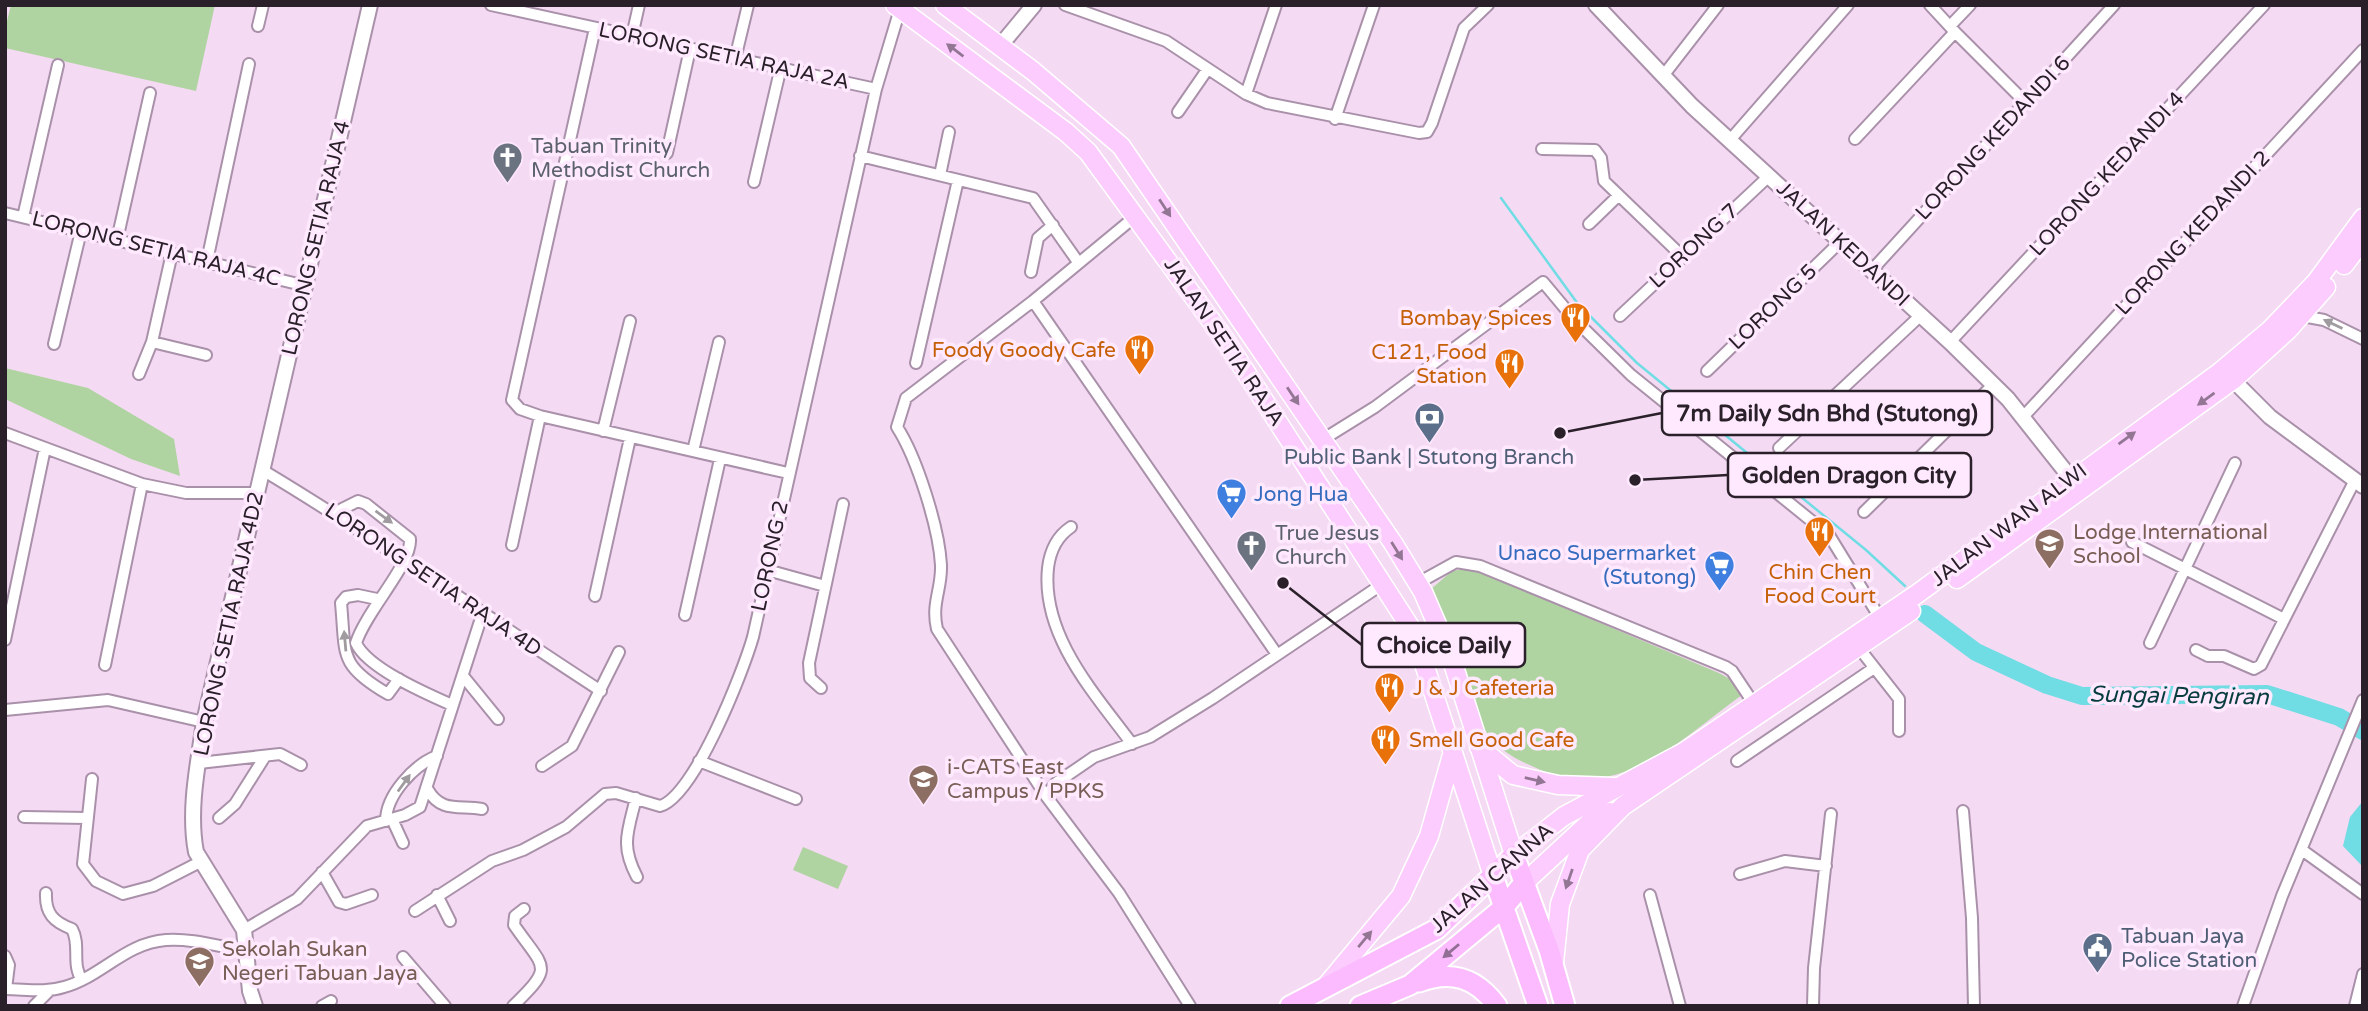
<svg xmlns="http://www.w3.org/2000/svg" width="2368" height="1011" viewBox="0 0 2368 1011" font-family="'Varela Round',sans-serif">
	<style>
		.green { fill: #b0d4a1 }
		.water { fill: #70dce3 }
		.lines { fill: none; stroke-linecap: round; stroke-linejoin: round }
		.stream { stroke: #70dce3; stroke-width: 2.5 }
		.river { stroke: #70dce3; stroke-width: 18 }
		.minor-casing { stroke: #aa91aa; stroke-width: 14 }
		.tertiary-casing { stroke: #aa91aa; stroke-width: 18 }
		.primary-casing { stroke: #fff; stroke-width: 21 }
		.trunk-casing { stroke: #fff; stroke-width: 23 }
		.minor { stroke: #fff; stroke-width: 10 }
		.tertiary { stroke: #fff; stroke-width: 14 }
		.primary { stroke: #fcccfe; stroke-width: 18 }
		.trunk { stroke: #fbbbfe; stroke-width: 19 }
		.oneway { fill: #937694 }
		.oneway2 { fill: #9f9b9f }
		.oneway3 { fill: #926e94 }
		.labels { text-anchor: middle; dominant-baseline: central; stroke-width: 7; stroke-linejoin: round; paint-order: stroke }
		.street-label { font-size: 21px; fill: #2a202a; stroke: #ffe9fe }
		.worship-label { font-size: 21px; fill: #5b616d; stroke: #ffe9fe; text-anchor: start }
		.food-label { font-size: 21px; fill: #c56008; stroke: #ffe9fe; text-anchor: end }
		.service-label { font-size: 21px; fill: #4e5e75; stroke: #ffe9fe }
		.shop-label { font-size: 21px; fill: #366cbe; stroke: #ffe9fe; text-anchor: start }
		.education-label { font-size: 21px; fill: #785e54; stroke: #ffe9fe; text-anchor: start }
		.water-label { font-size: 23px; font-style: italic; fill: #083d40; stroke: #ffe9fe }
		.leader { fill: none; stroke: #2a202a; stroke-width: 2.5 }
		.callout-dot { fill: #2a202a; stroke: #ffe9fe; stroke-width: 2.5 }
		.callout { fill: #ffe9fe; stroke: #2a202a; stroke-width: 2.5 }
		.callout-label { font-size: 23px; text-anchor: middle; font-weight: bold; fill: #2a202a }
	</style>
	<rect width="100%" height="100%" fill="#f5daf4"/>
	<path class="green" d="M11 5 19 7 215 5 196 91 5 48V29Z
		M5 368 88 388 174 439 180 476 131 459 5 399Z
		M1464 569 1475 570 1719 673 1730 679 1742 695C1678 741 1618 806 1534 767 1517 760 1497 749 1487 733 1463 694 1449 632 1431 589L1452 571Z
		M803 847 848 866 838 889 793 870Z"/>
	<path class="water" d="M2363 801V867L2343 846 2350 817Z"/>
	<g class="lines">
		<path class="stream" d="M1501 198 1578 304 1637 363 1866 550 1905 586"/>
		<path class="river" d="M1925 614 1976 652 2047 685 2082 696 2267 694 2339 717 2363 731"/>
		<defs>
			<path id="minor" d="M491 5 876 89
				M1065 5 1166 41 1246 94 1267 103 1419 133 1427 132 1432 123 1464 28 1488 5
				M1930 5 1955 32
				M258 26 263 5
				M1950 26 1970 5
				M595 28 512 400 520 409 540 416 788 473
				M632 36 639 5
				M735 59 748 5
				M1663 76 1718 5
				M1246 94 1276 5
				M1178 112 1207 70
				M1335 119 1374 5
				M1855 139 1955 32 2026 103
				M1730 140 1848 5
				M1542 149 1595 150 1601 158 1604 181 1682 256
				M667 153 690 49
				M860 156 1033 198 1078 262
				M940 175 949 132
				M754 182 780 71
				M5 213 306 286
				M1137 215 1033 301 906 398 897 427C917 458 939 528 941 565 942 589 931 603 937 629L1046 796 1119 893 1190 1006
				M23 217 58 65
				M1589 224 1618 196
				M117 240 150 93
				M207 261 249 64
				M1872 270 2114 5
				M1031 272 1038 238 1053 225
				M1033 301 1276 653
				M1620 316 1769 176
				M2302 316 2324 320 2363 339
				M152 342 206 355
				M1950 342 2264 5
				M54 344 81 231
				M916 363 958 180
				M1707 371 1839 243
				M139 374 152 342 172 253
				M2023 417 2363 50
				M603 431 630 321
				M5 433 142 484 186 493H258
				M1322 440 1375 407 1543 282 1574 319 1631 375 1829 535 1880 618
				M1779 448 1920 316
				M693 451 719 342
				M264 471C379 540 488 618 601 691
				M1864 512 1993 385
				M334 513 358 501 366 504 410 539C412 564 366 611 356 643 367 668 427 694 452 705
				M1071 527C1056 537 1050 551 1048 568 1041 636 1095 694 1132 744
				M2132 542 2282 618
				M512 545 540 416
				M767 570 825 586
				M1418 583 1456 562 1480 566 1726 667 1732 671 1754 704
				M595 596 630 438
				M377 599 358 595 346 597 341 603C346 655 338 665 388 694L399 679
				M685 615 720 459
				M5 640 45 448
				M2150 643 2235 463
				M1859 648 1899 699V731
				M2196 650 2208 656H2224L2254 669 2261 665 2355 480
				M105 665 142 484
				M463 676 498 719
				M821 688 810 678 809 663 843 504
				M5 710 108 700 204 722
				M699 761 796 799
				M1737 761 1874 668
				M199 763 280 754 301 765
				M542 766 572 746 619 652
				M92 779 83 864 96 881 123 894 153 886 200 862
				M428 790C441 813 460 805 482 809
				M1046 796 1056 783 1094 757 1150 737 1213 698 1384 583
				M636 798C628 831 620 845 637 877
				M1963 811 1972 918 1974 1006
				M24 817 88 818
				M219 818 235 804 264 758
				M392 819 403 843
				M386 821C386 795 414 765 437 756
				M2302 850 2363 894
				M322 872 339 902 346 904 372 895
				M1740 874 1785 861 1826 866
				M46 893C45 914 54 922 72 929 81 945 71 964 82 980
				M437 895 450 921
				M1650 895 1680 1006
				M415 911 492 861 523 850 566 827 605 794 616 793 660 806C694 797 743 672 753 637L876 89 900 9
				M244 930 297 899 367 826 405 815 420 807 482 615
				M5 956 9 965 6 989
				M403 957 445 1006
				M5 989C25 989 45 993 64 987 101 977 125 943 166 940 192 938 220 947 246 951
				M34 1006 50 990
				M322 1006 331 1001
				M513 1006C555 965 545 970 514 925L515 916 524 909
				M1813 1006 1814 968 1831 814
				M2243 1006 2282 896 2363 700
				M2355 1006 2363 974"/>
			<path id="tertiary" d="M1596 5 1692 106 1950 342 2008 399 2077 486
				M1000 46 1034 5
				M2233 380 2270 417 2363 486
				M255 1006 250 991 244 930 196 852C188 810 198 764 204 722L370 5"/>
			<path id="primary" d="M895 5 1066 132 1088 152 1223 337 1414 633 1493 876
				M945 5 1033 71 1121 146 1393 543 1423 592 1451 657 1514 855 1564 816 1684 752 1917 594 2220 372 2270 330 2316 282 2363 218
				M2344 265 2363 240
				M1957 579 2233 380 2288 330 2326 287
				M1479 747 1513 775 1558 785 1615 787
				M1523 884 1591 821 1610 812
				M1554 962 1560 904 1580 850 1623 806 1911 611
				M1326 986 1401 896 1429 836 1452 755"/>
			<path id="trunk" d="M1493 876 1538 1006
				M1419 982C1451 970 1476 977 1497 1006
				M1290 1006 1437 929 1514 855 1549 950 1565 1006
				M1360 1006 1410 985 1504 907 1523 884"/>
		</defs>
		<use href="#minor" class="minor-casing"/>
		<use href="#tertiary" class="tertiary-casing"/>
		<use href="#primary" class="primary-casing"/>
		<use href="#trunk" class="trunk-casing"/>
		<use href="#minor" class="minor"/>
		<use href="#tertiary" class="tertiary"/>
		<use href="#primary" class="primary"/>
		<use href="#trunk" class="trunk"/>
	</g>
	<defs><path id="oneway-solid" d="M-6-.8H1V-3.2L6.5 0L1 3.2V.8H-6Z" transform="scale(1.75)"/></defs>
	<g class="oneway">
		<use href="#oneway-solid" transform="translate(955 50) rotate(-143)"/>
		<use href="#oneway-solid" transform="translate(1165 208) rotate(57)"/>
		<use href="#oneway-solid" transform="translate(1293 396) rotate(56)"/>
		<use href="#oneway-solid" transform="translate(2206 399) rotate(144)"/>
		<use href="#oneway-solid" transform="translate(2127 438) rotate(-36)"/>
		<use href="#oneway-solid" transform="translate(1397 551) rotate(58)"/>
		<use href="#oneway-solid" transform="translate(1535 780) rotate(13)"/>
		<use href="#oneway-solid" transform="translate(1569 879) rotate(109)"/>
		<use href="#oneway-solid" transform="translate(1365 939) rotate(-50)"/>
	</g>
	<g class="oneway2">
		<use href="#oneway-solid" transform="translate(2333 324) rotate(-155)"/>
		<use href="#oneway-solid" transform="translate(384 517) rotate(36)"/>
		<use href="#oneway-solid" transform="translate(345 641) rotate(-95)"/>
		<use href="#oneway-solid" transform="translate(404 783) rotate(-54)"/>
	</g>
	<use class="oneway3" href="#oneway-solid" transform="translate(1451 951) rotate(140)"/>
	<defs>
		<symbol id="church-pin" viewBox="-11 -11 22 30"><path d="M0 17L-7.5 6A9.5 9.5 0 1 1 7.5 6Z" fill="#6b7280" stroke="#ffe9fe"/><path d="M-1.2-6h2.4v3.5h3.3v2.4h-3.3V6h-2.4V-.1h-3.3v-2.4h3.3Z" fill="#fff"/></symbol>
		<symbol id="restaurant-pin" viewBox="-11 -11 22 30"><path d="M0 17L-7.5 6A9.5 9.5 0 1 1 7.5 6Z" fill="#e8710a" stroke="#ffe9fe"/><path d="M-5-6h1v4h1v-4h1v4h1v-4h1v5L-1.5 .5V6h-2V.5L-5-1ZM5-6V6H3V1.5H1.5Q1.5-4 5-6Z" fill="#fff"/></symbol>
		<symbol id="bank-pin" viewBox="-11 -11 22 30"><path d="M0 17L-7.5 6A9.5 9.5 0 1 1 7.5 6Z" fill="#5c6f8a" stroke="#ffe9fe"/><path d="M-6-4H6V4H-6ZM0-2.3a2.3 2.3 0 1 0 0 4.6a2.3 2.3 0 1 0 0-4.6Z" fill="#fff"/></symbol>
		<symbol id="supermarket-pin" viewBox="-11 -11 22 30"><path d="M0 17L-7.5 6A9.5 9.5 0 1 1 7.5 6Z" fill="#3f7fe0" stroke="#ffe9fe"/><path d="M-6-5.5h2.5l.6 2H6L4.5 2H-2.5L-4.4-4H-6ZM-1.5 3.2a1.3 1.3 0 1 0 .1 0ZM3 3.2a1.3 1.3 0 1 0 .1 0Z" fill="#fff"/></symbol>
		<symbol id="school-pin" viewBox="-11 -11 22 30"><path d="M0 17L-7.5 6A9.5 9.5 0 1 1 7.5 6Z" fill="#8d6e63" stroke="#ffe9fe"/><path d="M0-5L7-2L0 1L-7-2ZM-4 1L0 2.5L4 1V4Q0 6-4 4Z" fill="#fff"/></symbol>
		<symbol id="university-pin" viewBox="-11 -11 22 30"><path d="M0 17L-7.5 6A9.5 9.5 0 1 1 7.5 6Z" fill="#8d6e63" stroke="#ffe9fe"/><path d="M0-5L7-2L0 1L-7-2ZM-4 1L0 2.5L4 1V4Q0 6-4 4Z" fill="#fff"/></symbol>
		<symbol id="civic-pin" viewBox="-11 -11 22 30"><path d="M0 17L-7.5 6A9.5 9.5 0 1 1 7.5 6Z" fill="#5c6f8a" stroke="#ffe9fe"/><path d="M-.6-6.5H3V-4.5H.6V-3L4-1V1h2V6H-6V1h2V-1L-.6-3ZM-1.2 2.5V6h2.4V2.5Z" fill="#fff"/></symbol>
	</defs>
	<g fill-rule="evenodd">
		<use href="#church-pin" x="490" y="140" width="35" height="47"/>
		<use href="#restaurant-pin" x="1558" y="300" width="35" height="47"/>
		<use href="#restaurant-pin" x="1122" y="332" width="35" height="47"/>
		<use href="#restaurant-pin" x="1492" y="346" width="35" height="47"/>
		<use href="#bank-pin" x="1412" y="400" width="35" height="47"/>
		<use href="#supermarket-pin" x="1214" y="476" width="35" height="47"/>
		<use href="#restaurant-pin" x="1802" y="514" width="35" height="47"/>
		<use href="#school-pin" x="2032" y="526" width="35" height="47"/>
		<use href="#church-pin" x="1234" y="528" width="35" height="47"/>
		<use href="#supermarket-pin" x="1702" y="548" width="35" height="47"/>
		<use href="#restaurant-pin" x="1372" y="670" width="35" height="47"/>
		<use href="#restaurant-pin" x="1368" y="722" width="35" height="47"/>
		<use href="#university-pin" x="906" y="762" width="35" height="47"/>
		<use href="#civic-pin" x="2080" y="930" width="35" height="47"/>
		<use href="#school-pin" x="182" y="944" width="35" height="47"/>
	</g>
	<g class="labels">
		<g class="street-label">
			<text transform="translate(724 56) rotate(12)">LORONG SETIA RAJA 2A</text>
			<text transform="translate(1993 138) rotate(-47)">LORONG KEDANDI 6</text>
			<text transform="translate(2107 174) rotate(-47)">LORONG KEDANDI 4</text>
			<text transform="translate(2193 233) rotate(-47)">LORONG KEDANDI 2</text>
			<text transform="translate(316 238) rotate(-77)">LORONG SETIA RAJA 4</text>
			<text transform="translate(1843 244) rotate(43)">JALAN KEDANDI</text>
			<text transform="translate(1694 246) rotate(-43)">LORONG 7</text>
			<text transform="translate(156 249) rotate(14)">LORONG SETIA RAJA 4C</text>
			<text transform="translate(1773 307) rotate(-44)">LORONG 5</text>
			<text transform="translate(1224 342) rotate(56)">JALAN SETIA RAJA</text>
			<text transform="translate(2009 525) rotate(-37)">JALAN WAN ALWI</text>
			<text transform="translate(770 556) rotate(-78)">LORONG 2</text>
			<text transform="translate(433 580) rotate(34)">LORONG SETIA RAJA 4D</text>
			<text transform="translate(229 624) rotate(-78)">LORONG SETIA RAJA 4D2</text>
			<text transform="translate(1492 878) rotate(-41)">JALAN CANNA</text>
		</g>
		<g class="worship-label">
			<text x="531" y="146">Tabuan Trinity<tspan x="531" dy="24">Methodist Church</tspan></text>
			<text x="1275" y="533">True Jesus<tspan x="1275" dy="24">Church</tspan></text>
		</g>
		<g class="food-label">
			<text x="1552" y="318">Bombay Spices</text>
			<text x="1116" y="350">Foody Goody Cafe</text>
			<text x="1487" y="352">C121, Food<tspan x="1487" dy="24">Station</tspan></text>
			<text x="1820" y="572" text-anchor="middle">Chin Chen<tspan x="1820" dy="24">Food Court</tspan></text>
			<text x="1413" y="688" text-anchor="start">J &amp; J Cafeteria</text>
			<text x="1409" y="740" text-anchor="start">Smell Good Cafe</text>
		</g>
		<g class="service-label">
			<text x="1429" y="457">Public Bank | Stutong Branch</text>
			<text x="2121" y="936" text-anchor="start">Tabuan Jaya<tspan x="2121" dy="24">Police Station</tspan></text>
		</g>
		<g class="shop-label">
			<text x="1254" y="494">Jong Hua</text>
			<text x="1696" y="553" text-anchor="end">Unaco Supermarket<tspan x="1696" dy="24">(Stutong)</tspan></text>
		</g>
		<g class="education-label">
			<text x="2073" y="532">Lodge International<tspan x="2073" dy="24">School</tspan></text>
			<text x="947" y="767">i-CATS East<tspan x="947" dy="24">Campus / PPKS</tspan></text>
			<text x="222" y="949">Sekolah Sukan<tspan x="222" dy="24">Negeri Tabuan Jaya</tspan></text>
		</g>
		<g class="water-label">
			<text transform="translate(2179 696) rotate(1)">Sungai Pengiran</text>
		</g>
	</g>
	<path class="leader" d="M1560 433L1662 413M1635 480L1728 475M1283 583L1362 645"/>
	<g class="callout-dot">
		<circle cx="1560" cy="433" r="7"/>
		<circle cx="1635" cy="480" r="7"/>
		<circle cx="1283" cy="583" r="7"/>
	</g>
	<g class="callout">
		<rect x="1662" y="391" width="330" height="44" rx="7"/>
		<rect x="1728" y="453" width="243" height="44" rx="7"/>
		<rect x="1362" y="623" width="163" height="44" rx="7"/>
	</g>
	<g class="callout-label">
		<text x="1827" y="421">7m Daily Sdn Bhd (Stutong)</text>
		<text x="1849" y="483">Golden Dragon City</text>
		<text x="1444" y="653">Choice Daily</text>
	</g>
	<rect width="2368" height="1011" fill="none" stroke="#2a202a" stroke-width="14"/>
</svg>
